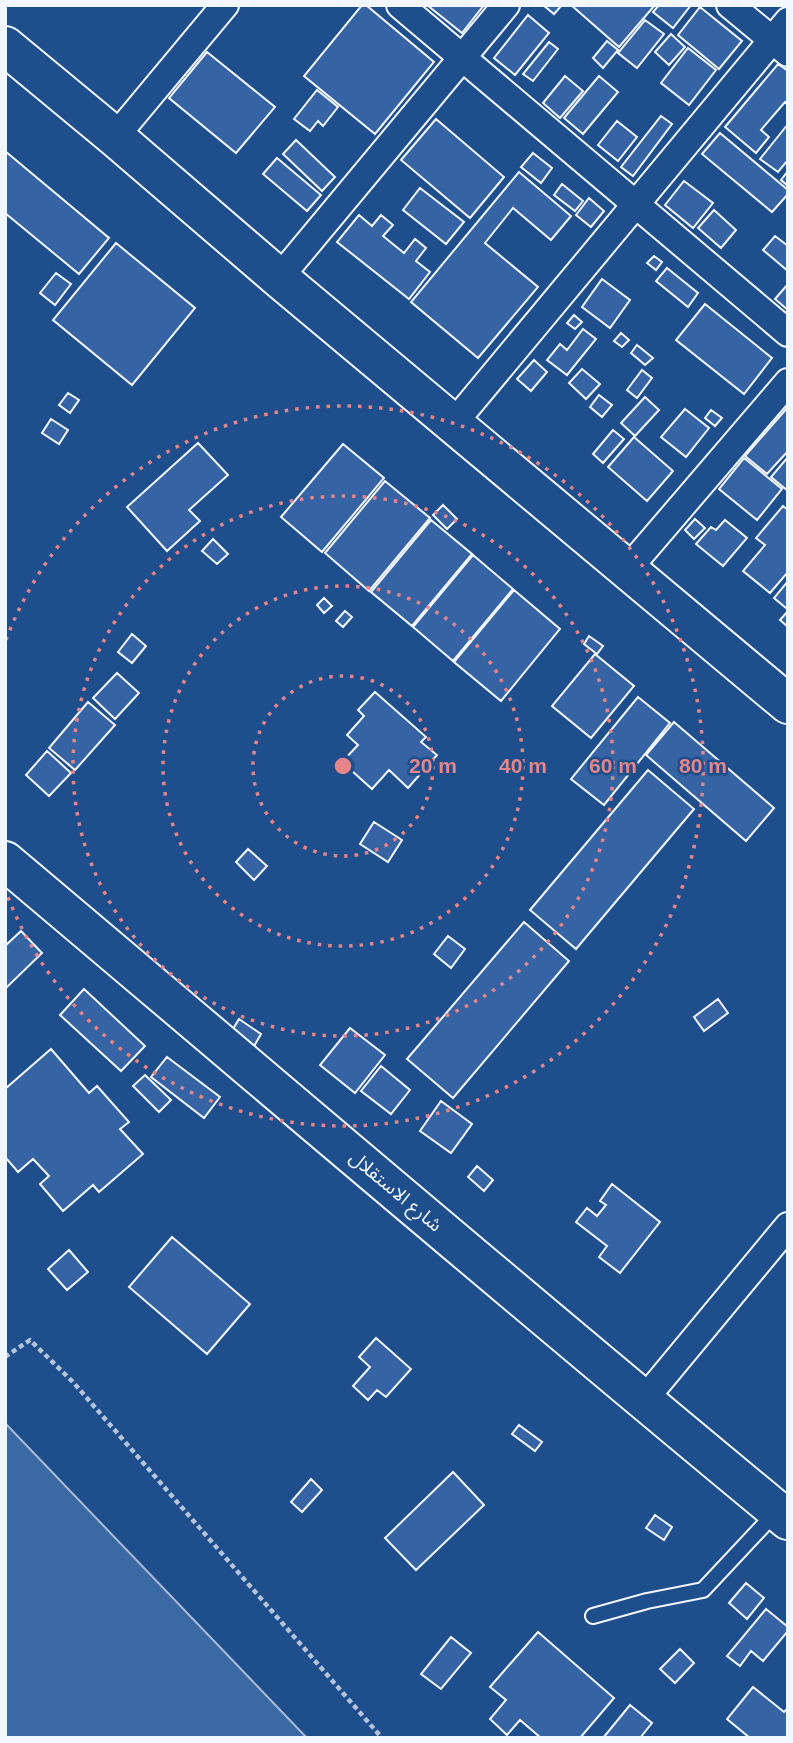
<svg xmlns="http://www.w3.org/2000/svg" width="793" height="1743" viewBox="0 0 793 1743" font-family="Helvetica,'Noto Sans Arabic',sans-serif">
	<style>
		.water { fill: #3b69a3; stroke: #a8bbd7; stroke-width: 2 }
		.building { fill: #3563a3; stroke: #f2f6ff; stroke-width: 2 }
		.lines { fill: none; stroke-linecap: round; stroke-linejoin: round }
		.lane-casing { stroke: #f2f6ff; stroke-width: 18 }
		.street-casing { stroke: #f2f6ff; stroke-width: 30 }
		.secondary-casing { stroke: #f2f6ff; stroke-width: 42 }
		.highway-casing { stroke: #f2f6ff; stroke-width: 42 }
		.path { stroke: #b3c4dc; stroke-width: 4.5; stroke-dasharray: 5 3.5; stroke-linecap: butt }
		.lane { stroke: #1f4e8c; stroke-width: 14 }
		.street { stroke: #1f4e8c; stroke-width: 26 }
		.secondary { stroke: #1f4e8c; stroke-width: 38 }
		.highway { stroke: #1f4e8c; stroke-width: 38 }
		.ring { fill: none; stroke: #e38589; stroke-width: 3.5; stroke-dasharray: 3.5 7 }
		.labels { text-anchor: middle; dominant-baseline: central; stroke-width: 5; stroke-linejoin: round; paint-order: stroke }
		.street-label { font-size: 19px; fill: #f2f6ff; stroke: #1f4e8c }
		.centre { fill: #e38589; stroke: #1f4e8c; stroke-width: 3.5 }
		.ring-label { font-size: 21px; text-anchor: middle; font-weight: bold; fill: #e38589; stroke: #1f4e8c; stroke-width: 5; stroke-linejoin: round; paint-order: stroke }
	</style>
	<rect width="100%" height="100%" fill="#1f4e8c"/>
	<path class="water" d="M5 1423 307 1738H5Z"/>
	<path class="building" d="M362 5H366L434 62 375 134 304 76Z
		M427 5H484L462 33Z
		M543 5H562L554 14Z
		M571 5H655L619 47Z
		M659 5H691L673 28 653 12Z
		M700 7 742 41 719 69 678 35Z
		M528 15 549 33 515 75 494 58Z
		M645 20 664 34 637 68 618 53Z
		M671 34 685 47 669 65 655 52Z
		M607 41 618 50 603 68 593 58Z
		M549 42 558 49 533 81 523 74Z
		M688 48 716 70 689 105 661 83Z
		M207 52 275 107 236 153 169 98Z
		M778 64 788 71V105L785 102 761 130 769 137 756 153 725 127Z
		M565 76 583 91 560 118 543 103Z
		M599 76 618 92 583 134 564 118Z
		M317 90 338 107 323 126 318 121 310 131 294 119Z
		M661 116 672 124 633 176 621 167Z
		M436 119 504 177 470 218 401 160Z
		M617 121 637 137 618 161 598 145Z
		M788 124V160L778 172 760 159Z
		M720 133 788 190V194L772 212 702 154Z
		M296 140 335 177 322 191 283 154Z
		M5 151 109 238 79 274 5 213Z
		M533 153 552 168 541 183 521 167Z
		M277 158 321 195 307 211 263 174Z
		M788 171V186L781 180Z
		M519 172 571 216 551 240 513 208 485 243 538 287 478 358 411 302Z
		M684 181 713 203 693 228 665 205Z
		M562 184 583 201 575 211 554 195Z
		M420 188 464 222 446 244 403 210Z
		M589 198 604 211 591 227 576 215Z
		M714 210 736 230 721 248 698 228Z
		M359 215 372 226 381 215 393 225 383 236 404 253 415 239 426 248 416 261 430 272 409 299 337 242Z
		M775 236 788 246V271L763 250Z
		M116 243 195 308 132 385 53 320Z
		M654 256 662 262 656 270 647 263Z
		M667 268 698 293 688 307 656 281Z
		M56 273 71 284 55 305 40 293Z
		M602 279 630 300 610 328 582 307Z
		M788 284V310L775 299Z
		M705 304 772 358 744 394 676 340Z
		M574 315 582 322 575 329 567 323Z
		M583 329 596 339 567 375 547 360 560 344 567 350Z
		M621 333 629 340 622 347 614 341Z
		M637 345 653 358 645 365 631 353Z
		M534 360 547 372 531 391 517 379Z
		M582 369 600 384 586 399 569 383Z
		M642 370 652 378 637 398 627 390Z
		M68 393 79 400 70 413 59 405Z
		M599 395 612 405 602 417 590 407Z
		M645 397 659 410 635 436 621 423Z
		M788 407V451L767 474 745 456Z
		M685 409 709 428 686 457 661 437Z
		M711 410 722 418 715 426 705 418Z
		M51 419 68 430 59 444 42 433Z
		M613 430 624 439 603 463 593 454Z
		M634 437 673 471 647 501 608 467Z
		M198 443 228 475 189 510 200 521 167 551 127 507Z
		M343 444 384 478 322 552 281 517Z
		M788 457V491L771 477Z
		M744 458 782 489 757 520 719 489Z
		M385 481 430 518 369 591 325 553Z
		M443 505 457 519 447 529 433 515Z
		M783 506 788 510V572L770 593 743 571 765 545 756 538Z
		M695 519 705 528 694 539 685 530Z
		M431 520 472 554 412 626 371 592Z
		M725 520 747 538 723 566 696 544 711 527 716 530Z
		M213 539 228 554 217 564 202 551Z
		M473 555 513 589 453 661 413 627Z
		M788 581V606L786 608 774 598Z
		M514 590 560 629 501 701 454 662Z
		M324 598 332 606 324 613 317 605Z
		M345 611 352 617 343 627 336 621Z
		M788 611V627L780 620Z
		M132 634 146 646 132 663 118 652Z
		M589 636 603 646 597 654 584 644Z
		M595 654 634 686 591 738 552 706Z
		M117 673 139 693 115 719 93 698Z
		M375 692 426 737 421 742 437 755 408 788 389 770 372 789 342 762 358 745 347 735 364 716 358 710Z
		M638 697 670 723 604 805 571 779Z
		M88 702 115 725 75 770 49 748Z
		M674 722 774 808 746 841 646 755Z
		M47 751 71 773 49 796 26 775Z
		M648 770 694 809 576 949 530 910Z
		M374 822 402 840 388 862 360 844Z
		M248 849 267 866 254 880 236 862Z
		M524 922 569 961 453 1098 407 1059Z
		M21 931 42 953 5 989V946Z
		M448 936 465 949 451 968 434 954Z
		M84 989 145 1046 121 1071 60 1015Z
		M718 999 728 1013 704 1031 694 1017Z
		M239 1019 261 1034 253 1048 230 1034Z
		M350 1028 385 1055 355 1093 320 1065Z
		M51 1049 89 1093 97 1086 129 1122 120 1129 143 1154 99 1192 93 1185 63 1211 40 1184 49 1176 33 1159 18 1172 5 1157V1089Z
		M167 1057 220 1097 204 1118 151 1077Z
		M381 1066 410 1090 391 1114 361 1091Z
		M145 1075 171 1100 159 1112 133 1086Z
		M441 1101 472 1124 451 1153 420 1131Z
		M477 1166 493 1180 484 1191 468 1177Z
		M612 1184 660 1222 620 1273 599 1257 607 1246 576 1222 587 1208 597 1216 606 1205 600 1201Z
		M172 1237 250 1304 207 1354 129 1287Z
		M69 1250 88 1272 67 1290 48 1269Z
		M376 1338 411 1369 386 1397 377 1390 368 1400 353 1386 370 1367 359 1357Z
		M519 1425 542 1442 535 1451 512 1434Z
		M453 1472 484 1505 416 1570 385 1538Z
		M311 1479 322 1490 302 1512 291 1502Z
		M655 1515 672 1527 664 1540 646 1528Z
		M746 1583 764 1598 747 1619 729 1603Z
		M766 1609 788 1627V1631L763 1661 751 1651 740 1666 727 1656Z
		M538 1632 614 1698 580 1738H541L520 1720 507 1735 490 1719 506 1700 490 1687Z
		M451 1637 471 1653 441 1689 421 1674Z
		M680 1649 694 1663 675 1683 660 1669Z
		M753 1687 784 1712 788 1708V1738H750L727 1719Z
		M630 1705 652 1723 640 1738H603Z"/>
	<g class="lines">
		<defs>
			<path id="lane" d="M593 1616 647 1601 703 1590 776 1512"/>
			<path id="street" d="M400 5 788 333
				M730 5 788 53
				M115 137 225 5
				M279 278 506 5
				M453 424 788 21
				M627 570 788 382
				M643 1401 788 1226"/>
			<path id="secondary" d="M5 46 115 137 279 278 788 704"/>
			<path id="highway" d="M5 861C266 1081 525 1303 788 1520"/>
		</defs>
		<use href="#lane" class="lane-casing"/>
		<use href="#street" class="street-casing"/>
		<use href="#secondary" class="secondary-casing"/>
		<use href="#highway" class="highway-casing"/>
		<path class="path" d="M5 1357 30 1340 73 1382 382 1738"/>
		<use href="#lane" class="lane"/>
		<use href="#street" class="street"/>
		<use href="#secondary" class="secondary"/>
		<use href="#highway" class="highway"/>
	</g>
	<g class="ring">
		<circle cx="343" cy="766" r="90"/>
		<circle cx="343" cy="766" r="180"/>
		<circle cx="343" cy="766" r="270"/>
		<path d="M6 640A360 360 0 1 1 6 892"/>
	</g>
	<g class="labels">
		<g class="street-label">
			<text transform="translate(396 1191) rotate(40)">شارع الاستقلال</text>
		</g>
	</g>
	<circle cx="343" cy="766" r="10" class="centre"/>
	<g class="ring-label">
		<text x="433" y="773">20 m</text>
		<text x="523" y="773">40 m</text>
		<text x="613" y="773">60 m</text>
		<text x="703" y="773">80 m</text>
	</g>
	<rect width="793" height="1743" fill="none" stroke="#f2f6ff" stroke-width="14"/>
</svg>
